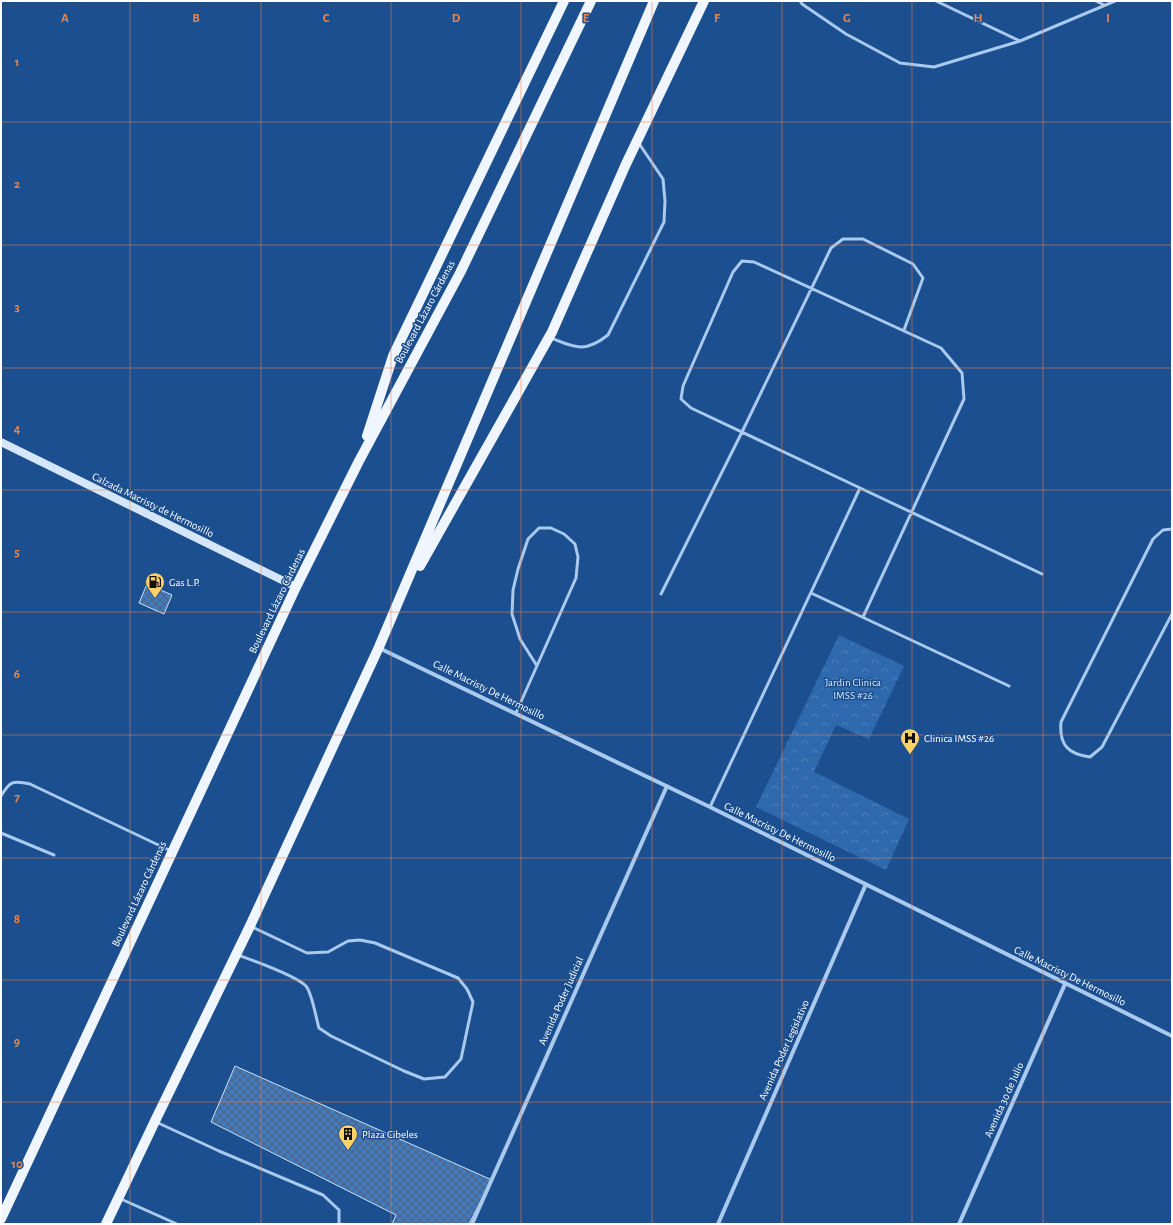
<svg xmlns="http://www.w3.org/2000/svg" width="1173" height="1225" viewBox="0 0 1173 1225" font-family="'Alegreya Sans',sans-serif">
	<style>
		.forest { fill: url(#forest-crowns) }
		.building { fill: url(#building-cross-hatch); stroke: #cfe3fa }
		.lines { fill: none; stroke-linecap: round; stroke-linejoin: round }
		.service { stroke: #a9c9ee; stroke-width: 3 }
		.minor { stroke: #a9c9ee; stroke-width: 4 }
		.secondary { stroke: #d6e6fa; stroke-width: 8 }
		.primary { stroke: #f0f6ff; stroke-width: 10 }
		.grid { fill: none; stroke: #ee8249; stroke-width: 1; stroke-opacity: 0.55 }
		.labels { text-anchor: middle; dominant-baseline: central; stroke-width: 3; stroke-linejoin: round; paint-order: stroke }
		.street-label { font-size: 11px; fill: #fff; stroke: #1b4f8f }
		.poi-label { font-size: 11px; fill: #fff; stroke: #1b4f8f; text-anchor: start }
		.park-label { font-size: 11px; fill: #cfe3fa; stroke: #1b4f8f }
		.grid-label { font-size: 13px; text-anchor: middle; font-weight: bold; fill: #ee8249; stroke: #1b4f8f; stroke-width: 3; stroke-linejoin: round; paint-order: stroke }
	</style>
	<defs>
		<pattern id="forest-crowns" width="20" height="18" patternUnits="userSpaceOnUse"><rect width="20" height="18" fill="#2e69ad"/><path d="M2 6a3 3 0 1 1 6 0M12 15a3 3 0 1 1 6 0" fill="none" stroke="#4d80b9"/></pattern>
		<pattern id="building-cross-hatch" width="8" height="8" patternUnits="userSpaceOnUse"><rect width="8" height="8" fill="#4478b7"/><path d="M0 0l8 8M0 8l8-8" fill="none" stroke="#486282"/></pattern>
	</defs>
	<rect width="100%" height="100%" fill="#1b4f8f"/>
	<path class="forest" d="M839 635 904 666 869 739 836 725 814 772 909 819 886 870 756 807Z"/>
	<path class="building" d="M147 584 172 595 164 614 139 603Z
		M235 1066 492 1180 469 1224H392L396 1215 211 1122Z"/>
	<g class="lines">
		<path class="service" d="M800 1 802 4 846 34 900 63 934 67 1020 41 1115 1
			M936 1 1020 41
			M1096 1 1104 5
			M551 338C576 348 585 353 608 335L664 222 665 201 663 179 638 142
			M1172 529 1163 530 1153 539 1061 722C1059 745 1068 754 1090 757L1102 747 1172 614
			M811 593 1009 686
			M661 594 742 432 831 248 843 239H863L913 264 923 278 904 330
			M863 617 964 399 962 373 941 348 754 262 742 261 733 272 683 386 681 399 691 408C808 463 925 519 1042 574
			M516 713 576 578 578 557 575 544 564 534 551 528H539L528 539 518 569 513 590 512 614 520 639 537 666
			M1 796C10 781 13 780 30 784L171 851
			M710 807 860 488
			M1 833 54 855
			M238 955C254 961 295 975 306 986 312 993 316 1018 319 1028L331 1036 404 1071 424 1079 445 1077 461 1059 473 1002 467 989 458 978 375 943 360 940 348 941 328 952 307 953 252 927
			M156 1122 219 1151 323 1195 339 1210V1224
			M121 1199 177 1224"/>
		<path class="minor" d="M379 648 710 807 1172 1036
			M472 1224 667 786
			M718 1224 866 884
			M959 1224 1065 984"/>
		<path class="secondary" d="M1 442 296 587"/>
		<path class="primary" d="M367 436 393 356 564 1
			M420 566 552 332 626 164 704 1
			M1 1219 296 587 359 461 460 273 591 1
			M106 1224 155 1121 250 926 379 647 654 1"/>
	</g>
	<path class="grid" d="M130 1V1224M261 1V1224M391 1V1224M521 1V1224M652 1V1224M782 1V1224M912 1V1224M1043 1V1224M1 122H1172M1 245H1172M1 368H1172M1 490H1172M1 612H1172M1 735H1172M1 858H1172M1 980H1172M1 1102H1172"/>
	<defs>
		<symbol id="fuel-pin" viewBox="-11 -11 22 30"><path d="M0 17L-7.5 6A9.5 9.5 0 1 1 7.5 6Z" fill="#ffd166" stroke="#1b4f8f"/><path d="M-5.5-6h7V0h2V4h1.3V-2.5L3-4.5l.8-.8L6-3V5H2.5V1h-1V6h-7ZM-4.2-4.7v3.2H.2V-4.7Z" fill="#111"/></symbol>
		<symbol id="hospital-pin" viewBox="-11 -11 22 30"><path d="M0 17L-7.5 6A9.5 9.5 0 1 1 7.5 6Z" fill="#ffd166" stroke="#1b4f8f"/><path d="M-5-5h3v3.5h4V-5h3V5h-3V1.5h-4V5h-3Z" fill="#111"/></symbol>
		<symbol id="building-pin" viewBox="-11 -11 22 30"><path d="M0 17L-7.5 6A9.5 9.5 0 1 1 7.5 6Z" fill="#ffd166" stroke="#1b4f8f"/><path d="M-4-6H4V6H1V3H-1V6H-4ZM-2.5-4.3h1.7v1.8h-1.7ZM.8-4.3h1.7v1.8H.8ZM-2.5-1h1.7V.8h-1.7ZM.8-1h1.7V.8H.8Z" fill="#111"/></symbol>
	</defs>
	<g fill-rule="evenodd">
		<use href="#fuel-pin" x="144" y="571" width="22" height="30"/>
		<use href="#hospital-pin" x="899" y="727" width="22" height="30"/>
		<use href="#building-pin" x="337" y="1123" width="22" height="30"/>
	</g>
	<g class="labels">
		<g class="street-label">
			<text transform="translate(425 312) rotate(-62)">Boulevard Lázaro Cárdenas</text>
			<text transform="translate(153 505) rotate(26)">Calzada Macristy de Hermosillo</text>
			<text transform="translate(277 601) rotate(-64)">Boulevard Lázaro Cárdenas</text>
			<text transform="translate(489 690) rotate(26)">Calle Macristy De Hermosillo</text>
			<text transform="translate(780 832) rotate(26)">Calle Macristy De Hermosillo</text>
			<text transform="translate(139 894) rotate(-65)">Boulevard Lázaro Cárdenas</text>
			<text transform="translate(1070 976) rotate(26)">Calle Macristy De Hermosillo</text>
			<text transform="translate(561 1001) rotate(-66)">Avenida Poder Judicial</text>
			<text transform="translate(784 1050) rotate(-66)">Avenida Poder Legislativo</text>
			<text transform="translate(1004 1100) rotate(-66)">Avenida 30 de Julio</text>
		</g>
		<g class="poi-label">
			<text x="169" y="582">Gas L.P.</text>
			<text x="924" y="738">Clinica IMSS #26</text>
			<text x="362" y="1134">Plaza Cibeles</text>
		</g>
		<g class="park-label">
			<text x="853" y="682">Jardin Clinica<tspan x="853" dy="13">IMSS #26</tspan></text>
		</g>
	</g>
	<g class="grid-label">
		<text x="65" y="22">A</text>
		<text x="196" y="22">B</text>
		<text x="326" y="22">C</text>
		<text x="456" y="22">D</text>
		<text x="586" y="22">E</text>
		<text x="717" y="22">F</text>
		<text x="847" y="22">G</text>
		<text x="978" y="22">H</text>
		<text x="1108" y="22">I</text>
		<text x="17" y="66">1</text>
		<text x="17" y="188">2</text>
		<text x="17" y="311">3</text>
		<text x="17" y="433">4</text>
		<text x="17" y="556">5</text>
		<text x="17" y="678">6</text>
		<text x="17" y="801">7</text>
		<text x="17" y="923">8</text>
		<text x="17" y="1046">9</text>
		<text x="17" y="1168">10</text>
	</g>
	<rect width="1173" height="1225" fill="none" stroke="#ffffff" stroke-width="4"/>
</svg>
